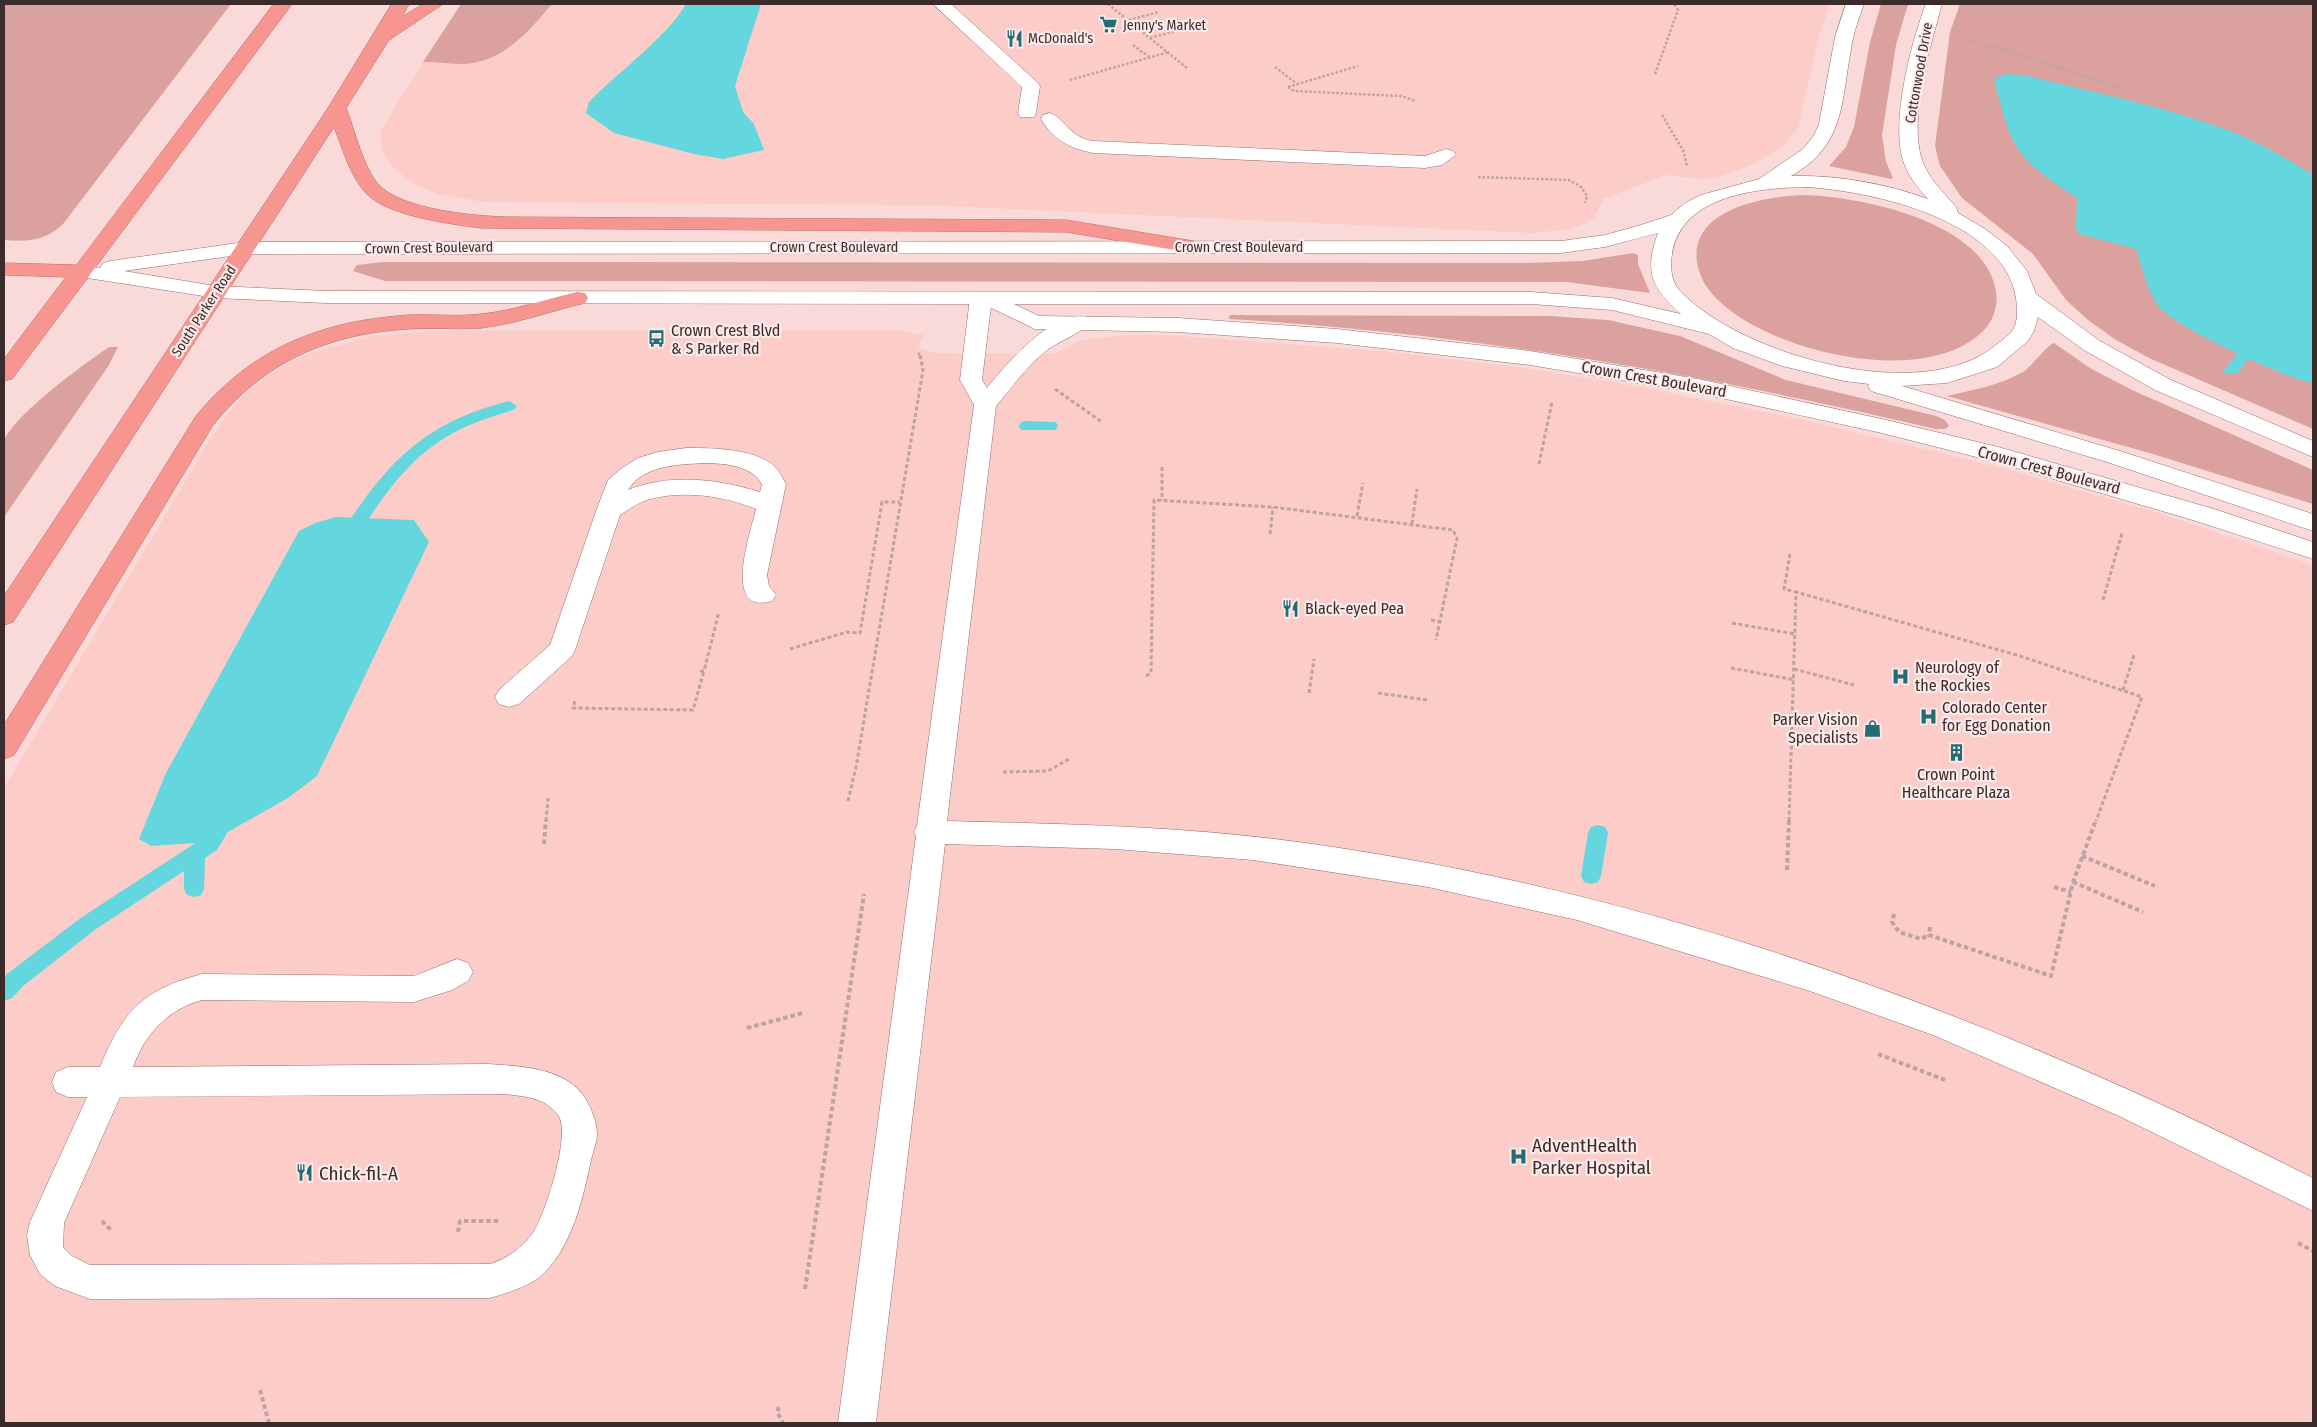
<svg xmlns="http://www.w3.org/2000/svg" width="2317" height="1427" viewBox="0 0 2317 1427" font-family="'Fira Sans Condensed',sans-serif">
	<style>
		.built { fill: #fcccc9 }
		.green { fill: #dba19e }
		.water { fill: #63d6de }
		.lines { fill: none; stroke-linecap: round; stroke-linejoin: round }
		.stream { fill: #63d6de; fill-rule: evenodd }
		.lane-casing { stroke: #936f6d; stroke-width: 1 }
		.street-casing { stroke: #936f6d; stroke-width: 1 }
		.secondary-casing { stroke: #936f6d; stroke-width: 1 }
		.highway-casing { stroke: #b5706d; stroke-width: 1 }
		.path-far2 { stroke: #bda3a1; stroke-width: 2.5; stroke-dasharray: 2.5 2; stroke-linecap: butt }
		.path-far1 { stroke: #bda3a1; stroke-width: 3; stroke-dasharray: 4 2.5; stroke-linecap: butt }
		.path { stroke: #bda3a1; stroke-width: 4; stroke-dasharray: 4.5 3; stroke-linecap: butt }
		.lane { fill: #fff; fill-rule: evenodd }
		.street { fill: #fff; fill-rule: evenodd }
		.secondary { fill: #fff; fill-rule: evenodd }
		.highway { fill: #f79591; fill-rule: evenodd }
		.labels { text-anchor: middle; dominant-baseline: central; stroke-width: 4.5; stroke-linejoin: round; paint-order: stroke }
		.far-poi-label { font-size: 14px; fill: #3b2b2b; stroke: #fcebea; text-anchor: start }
		.far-street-label { font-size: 14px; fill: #3b2b2b; stroke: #fcebea }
		.poi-label { font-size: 16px; fill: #3b2b2b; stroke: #fcebea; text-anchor: start }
		.street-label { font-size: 16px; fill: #3b2b2b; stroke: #fcebea }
		.near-poi-label { font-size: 19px; fill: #3b2b2b; stroke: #fcebea; text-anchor: start }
	</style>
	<rect width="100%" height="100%" fill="#fadad8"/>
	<path class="built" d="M552 4H1830L1819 36 1798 128 1785 144 1752 165 1716 177 1702 179 1667 175 1603 199 1594 218 1586 223 1569 229 1533 233 923 205 484 202 438 194 412 183 390 164 381 148 380 132 423 62 466 64 482 60 500 53 520 41Z
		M899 330 924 335 918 347 933 353 1053 354 1082 340 1126 335H1166L1382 351 1517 367 1620 383 1805 420 2010 470 2158 513 2313 565V1423H4V788L208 443 229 412 241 398 277 369 308 354 371 336 431 331Z"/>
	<path class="green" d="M4 4H231L63 224C46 241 26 242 4 240Z
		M461 4H552C529 31 505 61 465 64 451 64 437 62 423 62Z
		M1881 4H1908L1896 45 1882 135 1886 162 1893 178 1891 179 1829 166 1846 147 1854 127 1870 42Z
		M1960 4H2313V429L2149 358 2116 340 2088 320 2066 300 2033 254 1962 198 1940 166 1935 146 1950 32Z
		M1805 195C1862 197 1980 221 1995 287 1999 302 1995 318 1985 329 1929 390 1771 352 1719 301 1708 291 1699 277 1697 262 1690 208 1767 196 1805 195Z
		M1633 253 1638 255V264L1650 293 1567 282 394 281H385L353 271 357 265 383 262 1527 263 1583 261Z
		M1230 315 1550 316 1608 320 1680 336 1786 380 1936 416 1945 420 1949 426 1945 429H1936C1701 374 1470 333 1229 319Z
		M2054 343 2090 368 2132 390 2313 470V504L2153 454 1947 396C1973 390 2000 385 2023 372 2032 366 2047 345 2054 343Z
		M109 347H118L109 365 4 517C4 504 1 450 4 441 15 414 84 364 109 347Z"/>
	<path class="water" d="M686 4H761L735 86 743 112 754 124 764 150 723 159 694 154 614 133 586 113 589 102C616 74 668 36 686 4Z
		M2005 74 2024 75C2095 93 2168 107 2235 133 2263 144 2288 160 2313 175V383C2286 379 2180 329 2161 309 2147 294 2143 268 2136 249L2080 234 2076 229 2077 198C2015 157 2012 151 1994 79Z
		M336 517 414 520 429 542 317 776 288 798 210 842 151 846 139 839 166 773 299 531 315 523Z"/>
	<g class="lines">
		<path class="stream" d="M2255 331 2262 335V344L2236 374H2226L2223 371 2247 343 2248 335Z
			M509 401 517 406 515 409C488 418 460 426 437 443 401 467 376 507 353 543H341L338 539C384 465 422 423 509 401Z
			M1027 421 1056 422 1058 426 1056 430H1021L1019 426 1021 422Z
			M218 809 225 812 230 828 217 850 205 858 204 889 201 895 194 897 187 895 184 889V871L96 929 23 986 12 998 4 1001V978L7 974 82 917 203 838 210 827 208 817 211 812Z
			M1598 825 1605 827 1608 833 1601 876 1598 882 1591 884 1584 882 1581 876 1588 833 1591 827Z"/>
		<defs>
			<path id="lane" d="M933 4H951L1037 82 1040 86 1036 113 1034 117H1020L1018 113 1022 87Z
				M1050 113C1064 117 1068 137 1093 141L1425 156 1446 149 1453 151 1456 155 1442 165 1425 168 1093 153C1069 148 1054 140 1041 119L1043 115Z
				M686 448C712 448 757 448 776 468 780 472 783 479 786 484L767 575 769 586 776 595 772 601C721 616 751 531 756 509 725 496 684 490 650 499 639 502 629 509 620 515L575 650 571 657 519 704 509 707 499 704 495 697 499 690 550 645 596 511 608 480 622 468 638 458 658 452ZM686 464C711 463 747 460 762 484L760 492C717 479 671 473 628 490 640 470 665 466 686 464Z
				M457 959 468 963 473 972 468 981 452 990 414 1002 202 1000C167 1010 145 1034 133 1067L487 1064C517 1066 563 1067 583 1095 590 1105 597 1121 597 1134 597 1142 593 1152 591 1160 583 1198 573 1243 545 1272 530 1287 509 1292 490 1298L90 1299 55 1286 40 1274 30 1255 27 1235 30 1222 87 1097H68L56 1092 52 1082 56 1072 68 1067H100C123 1011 142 990 202 974L414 976ZM502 1094C523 1096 545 1097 558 1115 572 1132 545 1215 533 1233 522 1248 508 1258 490 1264L90 1265 72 1256 63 1247 64 1223 120 1097Z"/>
			<path id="street" d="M981 292 989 293 992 298 982 380 987 388C1006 364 1053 309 1088 317L1091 322C1085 331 1057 342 1046 351 1026 367 1012 387 996 406L947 821C1064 824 1181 826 1298 842 1654 890 1994 1016 2313 1178V1211L2119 1116 1933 1035 1807 990 1577 920 1428 887 1253 860 1115 849 945 844 876 1423H838L916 836 914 832 917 826 974 405 960 380 970 298 973 293Z"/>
			<path id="secondary" d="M1846 4H1864C1859 19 1853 33 1851 49 1841 103 1845 146 1791 176 1837 175 1884 183 1928 199 1917 187 1906 173 1902 157 1892 118 1911 42 1926 4H1942C1931 45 1908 118 1922 160 1929 179 1943 192 1956 207L1958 213 1985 229 2007 246 2027 271 2036 294 2100 341 2171 380 2313 441V457L2155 390 2084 350 2038 317 2034 331 2028 341 1997 367 1947 383 1902 386 2123 452 2313 514V531L2107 462 1871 391 1868 386 1869 384 1844 381 1782 366 1733 348 1709 334 1612 310 1531 304H1014L1039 316 1178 318 1337 329 1530 351 1698 379 1882 419 1998 447 2214 509 2313 542V559L2196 521 1992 461 1882 433 1698 393 1530 365 1337 343 1178 332 1035 329 983 304 326 303 216 298 81 277 74 275 70 271 74 267 81 265 100 268 103 263 110 261 245 242 1561 241 1605 235 1641 225 1671 215 1685 203 1701 195 1759 179 1803 149 1813 137 1819 124 1835 37ZM1806 187C1870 191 1992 217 2014 289 2017 301 2020 320 2012 331 2008 336 2001 341 1996 345 1922 407 1741 355 1680 291 1671 282 1670 266 1672 254 1681 195 1758 188 1806 187ZM1658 233C1644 272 1651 287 1681 314L1612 298 1531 292 326 291 216 286 124 271 245 254 1561 253 1605 247Z"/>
			<path id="highway" d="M274 4H292L12 379 4 381V359L66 277 4 275V263L76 265Z
				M392 4H409L402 17 423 4H443L389 40 346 108C355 130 363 168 379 185 403 210 474 216 507 217L1066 220 1193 241 1200 243 1203 247 1200 251 1193 253 1066 232 481 228C451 224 385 216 365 192 349 174 343 149 334 127L13 622 4 625V596L328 108Z
				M577 292 585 293 588 298 585 303C550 311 516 324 481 328 457 330 432 327 408 329 328 334 265 361 213 425L14 755 4 759V725L196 416C252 348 321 321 409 315 433 314 457 317 481 314 514 311 545 299 577 292Z"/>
		</defs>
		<use href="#lane" class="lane-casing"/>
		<use href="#street" class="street-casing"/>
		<use href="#secondary" class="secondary-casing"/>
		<use href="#highway" class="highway-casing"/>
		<path class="path-far2" d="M1108 4 1188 69
			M1129 20 1159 12
			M1150 38 1183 29
			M1970 40 2124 88
			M1133 45 1149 57
			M1275 67 1297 84
			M1655 74 1678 10 1674 4
			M1070 80 1169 52
			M1288 87 1294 91 1401 96 1416 101
			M1288 87 1358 66
			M1662 115 1683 150 1687 166
			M1478 177 1569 180 1581 187 1587 196 1585 203
			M918 353 921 356"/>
		<path class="path-far1" d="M1055 389 1102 422
			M1539 464 1552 402
			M1162 467V500
			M1357 516 1363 483
			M1412 524 1417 489
			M1270 534 1273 507
			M1790 554 1784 589 1796 592
			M2103 600 2122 533
			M1431 620 1440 622
			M1732 623 1795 634
			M790 649 847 632 860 633 882 502H900
			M1731 668 1795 680
			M1794 669 1854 685
			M700 671H704L719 612
			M1146 676 1151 673 1154 500 1273 507 1453 530 1457 538 1436 640
			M2123 690 2134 655
			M1309 693 1314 659
			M1378 693 1427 700
			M575 701 573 708 693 710 704 671
			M1003 772 1048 771 1069 759
			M848 801 856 767 923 370 920 355
			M546 821 548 798
			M1789 821 1796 592 2020 656 2142 697 2096 821"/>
		<path class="path" d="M544 844 546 820
			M2082 856 2155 886
			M1787 870 1789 820
			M2073 882 2143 912
			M2054 887 2071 892
			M1894 914 1892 922 1899 932 1921 939 1929 935
			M1930 927 1929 935 2051 976 2073 882 2096 820
			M747 1028 803 1013
			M1878 1054 1945 1080
			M102 1221 112 1231
			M458 1232 460 1221H498
			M2298 1243 2313 1251
			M805 1289 864 894
			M260 1390 269 1423
			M779 1407 777 1412 783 1423"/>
		<use href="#lane" class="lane"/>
		<use href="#street" class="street"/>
		<use href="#secondary" class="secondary"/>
		<use href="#highway" class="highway"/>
	</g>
	<defs>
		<symbol id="supermarket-bare" viewBox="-9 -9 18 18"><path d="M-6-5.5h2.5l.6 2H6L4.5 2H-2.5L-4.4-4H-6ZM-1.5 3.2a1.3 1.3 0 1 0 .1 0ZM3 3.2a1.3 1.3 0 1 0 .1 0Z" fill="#226d73" stroke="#fcebea" stroke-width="2.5" paint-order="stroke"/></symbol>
		<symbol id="restaurant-bare" viewBox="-9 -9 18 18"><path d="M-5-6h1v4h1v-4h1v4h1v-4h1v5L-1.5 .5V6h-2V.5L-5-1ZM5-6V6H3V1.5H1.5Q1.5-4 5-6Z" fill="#226d73" stroke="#fcebea" stroke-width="2.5" paint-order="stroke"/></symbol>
		<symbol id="bus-bare" viewBox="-9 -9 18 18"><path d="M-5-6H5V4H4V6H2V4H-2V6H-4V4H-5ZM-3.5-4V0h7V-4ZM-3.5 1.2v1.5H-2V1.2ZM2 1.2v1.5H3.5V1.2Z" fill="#226d73" stroke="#fcebea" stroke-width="2.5" paint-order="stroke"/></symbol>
		<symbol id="hospital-bare" viewBox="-9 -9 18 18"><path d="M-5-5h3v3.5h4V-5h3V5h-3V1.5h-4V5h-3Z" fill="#226d73" stroke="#fcebea" stroke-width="2.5" paint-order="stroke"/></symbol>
		<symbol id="shop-bare" viewBox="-9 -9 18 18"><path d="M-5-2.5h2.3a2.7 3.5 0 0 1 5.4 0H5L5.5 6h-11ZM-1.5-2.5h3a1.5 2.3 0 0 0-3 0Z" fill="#226d73" stroke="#fcebea" stroke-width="2.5" paint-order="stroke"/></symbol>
		<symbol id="building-bare" viewBox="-9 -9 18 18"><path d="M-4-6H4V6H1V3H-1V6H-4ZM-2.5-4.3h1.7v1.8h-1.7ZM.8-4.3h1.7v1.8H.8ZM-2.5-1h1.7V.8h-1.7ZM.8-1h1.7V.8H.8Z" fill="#226d73" stroke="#fcebea" stroke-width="2.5" paint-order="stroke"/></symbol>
	</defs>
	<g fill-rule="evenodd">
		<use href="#supermarket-bare" x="1096" y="12" width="25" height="25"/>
		<use href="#restaurant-bare" x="1002" y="26" width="25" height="25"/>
		<use href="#bus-bare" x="644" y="326" width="25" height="25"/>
		<use href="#restaurant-bare" x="1278" y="596" width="25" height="25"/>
		<use href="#hospital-bare" x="1888" y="664" width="25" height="25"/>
		<use href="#hospital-bare" x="1916" y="704" width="25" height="25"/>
		<use href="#shop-bare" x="1860" y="716" width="25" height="25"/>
		<use href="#building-bare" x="1944" y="740" width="25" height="25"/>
		<use href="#hospital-bare" x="1506" y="1144" width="25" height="25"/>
		<use href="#restaurant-bare" x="292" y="1160" width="25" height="25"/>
	</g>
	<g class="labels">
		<g class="far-poi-label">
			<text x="1123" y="25">Jenny's Market</text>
			<text x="1028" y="38">McDonald's</text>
		</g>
		<g class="far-street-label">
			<text transform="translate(1919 73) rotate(-80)">Cottonwood Drive</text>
			<text x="834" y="247">Crown Crest Boulevard</text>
			<text x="1239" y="247">Crown Crest Boulevard</text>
			<text transform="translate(429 248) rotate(-1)">Crown Crest Boulevard</text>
			<text transform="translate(204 311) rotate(-57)">South Parker Road</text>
		</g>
		<g class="poi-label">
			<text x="671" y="330">Crown Crest Blvd<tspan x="671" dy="18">&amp; S Parker Rd</tspan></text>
			<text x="1305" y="608">Black-eyed Pea</text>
			<text x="1915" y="667">Neurology of<tspan x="1915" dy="18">the Rockies</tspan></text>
			<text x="1942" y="707">Colorado Center<tspan x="1942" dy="18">for Egg Donation</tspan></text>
			<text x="1858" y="719" text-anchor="end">Parker Vision<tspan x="1858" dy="18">Specialists</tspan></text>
			<text x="1956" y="774" text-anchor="middle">Crown Point<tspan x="1956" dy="18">Healthcare Plaza</tspan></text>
		</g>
		<g class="street-label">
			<text transform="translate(1654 379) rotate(10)">Crown Crest Boulevard</text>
			<text transform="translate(2049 470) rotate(15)">Crown Crest Boulevard</text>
		</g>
		<g class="near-poi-label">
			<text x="1532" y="1145">AdventHealth<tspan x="1532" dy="22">Parker Hospital</tspan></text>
			<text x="319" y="1173">Chick-fil-A</text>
		</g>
	</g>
	<rect width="2317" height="1427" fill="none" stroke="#3b2b2b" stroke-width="10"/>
</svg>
